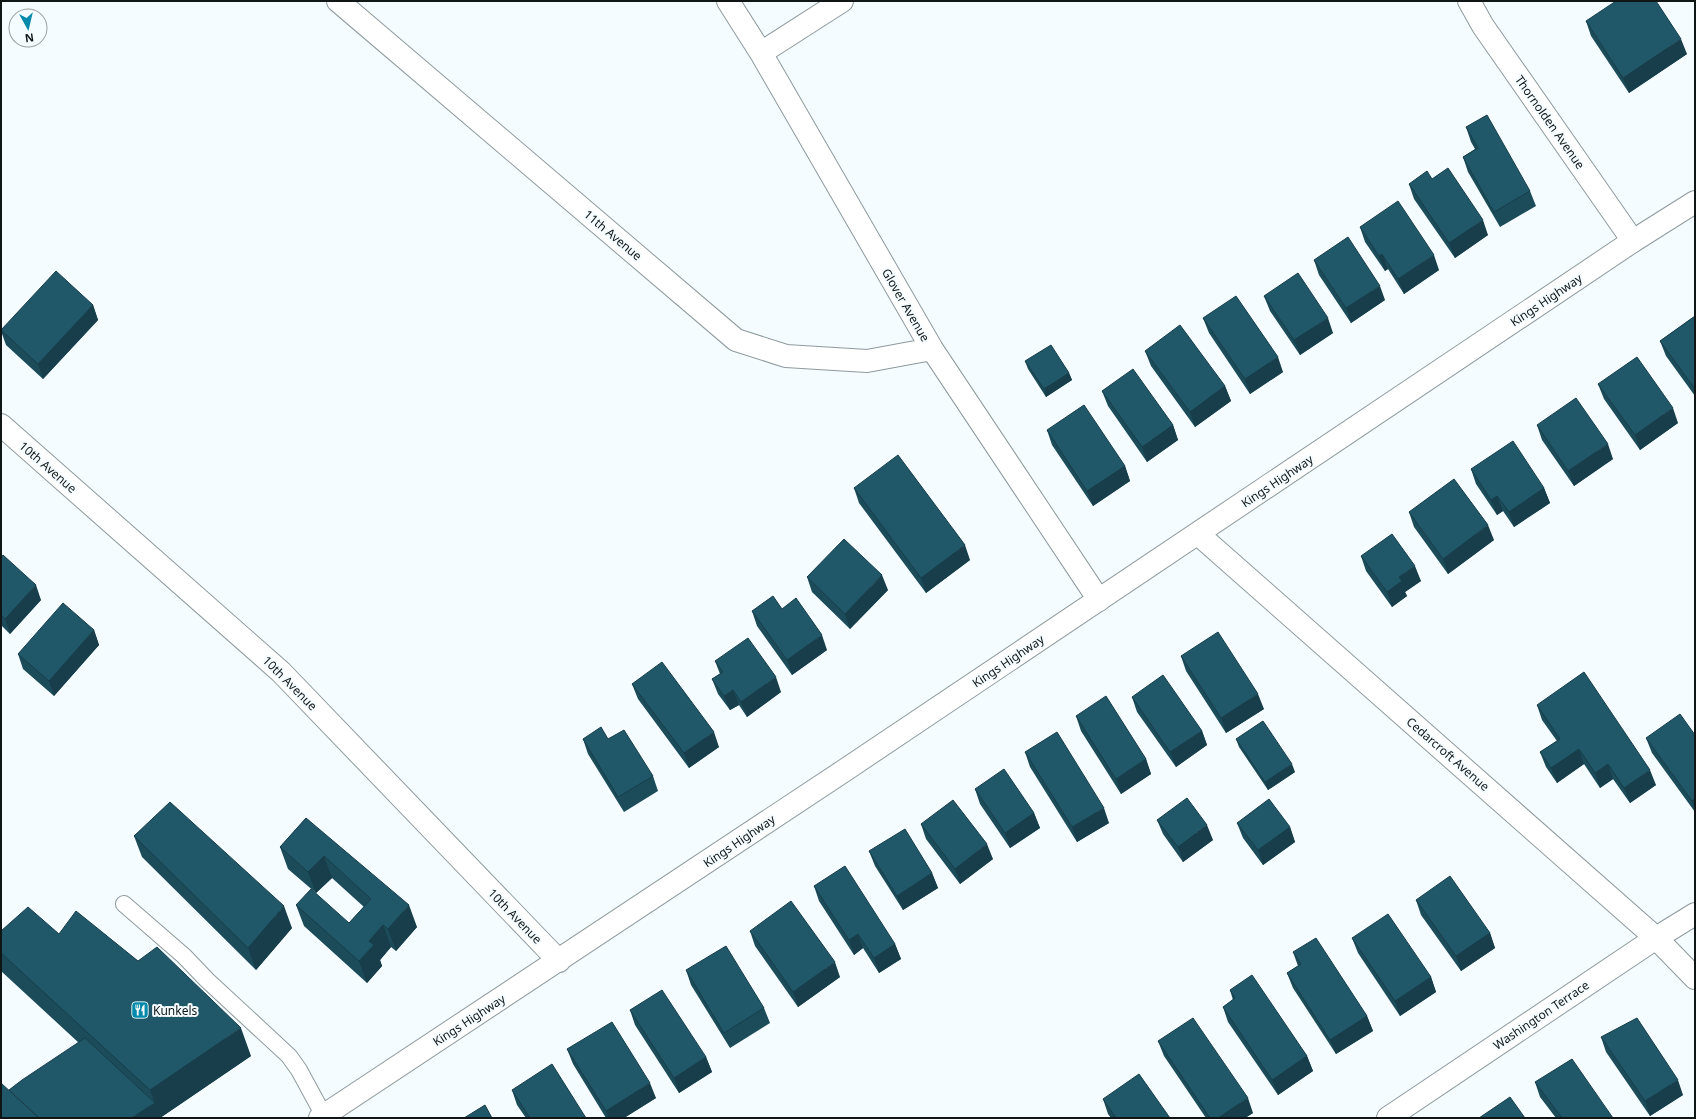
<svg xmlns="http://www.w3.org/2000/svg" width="1696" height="1119" viewBox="0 0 1696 1119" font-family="'Noto Sans',sans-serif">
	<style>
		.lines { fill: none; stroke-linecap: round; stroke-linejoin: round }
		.lane-casing { stroke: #8e9a9e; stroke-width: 18 }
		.street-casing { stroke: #8e9a9e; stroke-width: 24 }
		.primary-casing { stroke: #8e9a9e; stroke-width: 24 }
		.lane { stroke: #fff; stroke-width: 16 }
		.street { stroke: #fff; stroke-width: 22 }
		.primary { stroke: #fff; stroke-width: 22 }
		.wall { fill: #1c4c5a }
		.shaded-wall { fill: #173e4a }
		.building { fill: #215869; stroke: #173e4a }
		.labels { text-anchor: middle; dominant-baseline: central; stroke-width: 4; stroke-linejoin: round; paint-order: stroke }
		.street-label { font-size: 12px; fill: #101516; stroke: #f4fcff }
		.poi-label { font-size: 12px; fill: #101516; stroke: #f4fcff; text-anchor: start }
	</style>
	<rect width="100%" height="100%" fill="#f4fcff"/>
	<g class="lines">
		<defs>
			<path id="lane" d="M124 904 184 956 207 980 289 1056 299 1070 324 1116"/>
			<path id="street" d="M338 1 736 340 786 356 867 361 932 349
				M728 1 761 53 932 349 1099 600
				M1469 1 1483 26 1633 241
				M761 53 842 1
				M1 425 281 672 559 961
				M1198 534 1656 938 1695 978
				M1388 1118 1656 938 1695 914"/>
			<path id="primary" d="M320 1118C760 829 1196 535 1633 241L1695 202"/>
		</defs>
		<use href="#lane" class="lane-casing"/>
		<use href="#street" class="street-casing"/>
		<use href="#primary" class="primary-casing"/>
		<use href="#lane" class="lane"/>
		<use href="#street" class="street"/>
		<use href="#primary" class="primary"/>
	</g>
	<path class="wall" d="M1586 21 1687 54 1629 93 1591 36Z
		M1466 127 1530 191 1536 206 1500 227 1468 172 1463 157 1475 149 1471 142Z
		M1409 184 1488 235 1455 258 1414 199Z
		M1360 227 1439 270 1404 294 1388 269 1385 271 1365 242Z
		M1314 260 1385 300 1351 323 1319 275Z
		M1264 296 1333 333 1300 355 1270 311Z
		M93 305 98 320 43 379 6 345 1 331Z
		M1695 316V396L1666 356 1660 341Z
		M1203 318 1283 372 1250 394 1209 333Z
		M1145 351 1225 386 1231 401 1195 427 1151 366Z
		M1025 361 1069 373 1072 380 1046 397 1028 369Z
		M1598 384 1678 423 1640 450 1604 399Z
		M1102 391 1173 425 1178 440 1147 462 1108 406Z
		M1537 425 1613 459 1574 486 1542 440Z
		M1047 430 1125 466 1130 481 1093 506 1052 445Z
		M1471 469 1544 488 1550 503 1514 527 1503 511 1497 515 1476 484Z
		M854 488 970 560 926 593 859 503Z
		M1409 512 1494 540 1448 574 1414 527Z
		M1361 556 1421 581 1405 592 1407 596 1392 607 1366 571Z
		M1 558 41 600 10 634 1 625Z
		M807 577 888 590 850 629 812 592Z
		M782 609 827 650 792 675 757 626 752 611Z
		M94 630 99 645 54 696 23 669 18 654Z
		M1181 656 1264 709 1226 733 1186 671Z
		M715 661 781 692 747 717 739 705 730 710 718 694 712 679 720 674Z
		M632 684 719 747 689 768 638 699Z
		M1132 697 1202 731 1207 745 1176 767 1137 712Z
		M1537 705 1656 785 1630 803 1613 779 1600 788 1584 764 1557 783 1546 767 1540 752 1557 741 1542 720Z
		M1076 716 1146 759 1151 774 1121 794 1081 731Z
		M1695 735V812L1652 753 1646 738Z
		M583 739H608L653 776 658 791 624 812 588 754Z
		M1236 739 1295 772 1268 790 1239 747Z
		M1025 752 1109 823 1077 842 1030 767Z
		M975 789 1034 813 1040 828 1010 848 980 804Z
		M306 818 417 927 396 951 391 947 380 960 382 966 367 983 304 926 296 905 349 923 364 907 332 878 316 893 288 869 280 847Z
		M1157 820 1213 840 1183 862 1163 834Z
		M1237 823 1290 827 1295 842 1263 865 1243 838Z
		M921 824 993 859 960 884 926 839Z
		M134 836 292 928 256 970 142 857Z
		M869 851 932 873 938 888 903 910 875 866Z
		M814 886 895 944 901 959 879 973 863 948 854 955 819 901Z
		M1416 900 1490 933 1495 948 1461 971 1421 915Z
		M1 931 59 934 251 1056 160 1118 9 1090 79 1043 1 971Z
		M750 931 840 977 798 1007 755 946Z
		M1352 938 1431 977 1436 992 1400 1016 1358 953Z
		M1293 952 1367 1016 1373 1031 1336 1054 1293 988 1287 973 1298 966Z
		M686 970 764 1008 770 1023 730 1048 691 985Z
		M1230 990 1307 1056 1313 1071 1278 1095 1228 1022 1223 1007 1233 1000Z
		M630 1010 706 1057 712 1072 679 1093 635 1025Z
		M1601 1037 1683 1095 1650 1116 1606 1052Z
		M1158 1041 1253 1113 1245 1118H1206L1164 1056Z
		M567 1049 656 1098 624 1118H606L573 1064Z
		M1535 1082 1613 1118H1556L1540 1097Z
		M512 1090 586 1118H526L517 1105Z
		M1103 1099 1170 1118H1111L1108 1114Z"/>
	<path class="shaded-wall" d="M1681 39 1687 54 1629 93 1623 78Z
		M1483 220 1488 235 1455 258 1449 243Z
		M1382 254 1388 269 1385 271 1379 256Z
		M1434 255 1439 270 1404 294 1398 279Z
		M1380 286 1385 300 1351 323 1346 308Z
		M93 305 98 320 43 379 38 364Z
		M1328 318 1333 333 1300 355 1294 340Z
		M1278 357 1283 372 1250 394 1245 379Z
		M1069 373 1072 380 1046 397 1044 389Z
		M1225 386 1231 401 1195 427 1190 412Z
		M1673 408 1678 423 1640 450 1635 435Z
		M1173 425 1178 440 1147 462 1142 447Z
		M1608 444 1613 459 1574 486 1568 471Z
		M1125 466 1130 481 1093 506 1087 491Z
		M1544 488 1550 503 1514 527 1509 512Z
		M1497 496 1503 511 1497 515 1491 500Z
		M1488 525 1494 540 1448 574 1443 559Z
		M965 545 970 560 926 593 921 578Z
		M1415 566 1421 581 1405 592 1407 596 1392 607 1387 592 1399 577Z
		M882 575 888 590 850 629 845 614Z
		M36 585 41 600 10 634 5 619Z
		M94 630 99 645 54 696 49 681Z
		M822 635 827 650 792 675 787 660Z
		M776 677 781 692 747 717 741 702Z
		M733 690 739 705 730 710 724 696Z
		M1258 694 1264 709 1226 733 1221 718Z
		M1202 731 1207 745 1176 767 1170 752Z
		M714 732 719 747 689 768 684 753Z
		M1579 749 1584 764 1557 783 1551 768Z
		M1146 759 1151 774 1121 794 1116 779Z
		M1292 764 1295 772 1268 790 1265 782Z
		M1608 764 1613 779 1600 788 1595 773Z
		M1650 770 1656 785 1630 803 1624 788Z
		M1695 798V809L1692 801Z
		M1104 808 1109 823 1077 842 1072 827Z
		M1034 813 1040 828 1010 848 1005 833Z
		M1207 825 1213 840 1183 862 1178 847Z
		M1290 827 1295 842 1263 865 1258 850Z
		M987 844 993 859 960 884 955 869Z
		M324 856 332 878 316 893 308 872Z
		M932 873 938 888 903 910 897 896Z
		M409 905 417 927 396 951 388 929Z
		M284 906 292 928 256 970 248 948Z
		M383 925 391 947 380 960 382 966 367 983 359 961 369 941Z
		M1490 933 1495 948 1461 971 1456 956Z
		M858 934 863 948 854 955 849 940Z
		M895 944 901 959 879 973 874 958Z
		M835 962 840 977 798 1007 793 992Z
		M1431 977 1436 992 1400 1016 1395 1001Z
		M1367 1016 1373 1031 1336 1054 1330 1040Z
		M241 1028 251 1056 160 1118H131L155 1103 150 1090Z
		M1307 1056 1313 1071 1278 1095 1272 1080Z
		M706 1057 712 1072 679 1093 674 1078Z
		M1678 1080 1683 1095 1650 1116 1645 1101Z
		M650 1083 656 1098 624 1118H608L606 1111Z
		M1248 1098 1253 1113 1245 1118H1218Z"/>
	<path class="building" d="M1616 1H1656L1681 39 1623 78 1586 21Z
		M1487 115 1530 191 1494 212 1463 157 1478 148 1466 127Z
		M1448 168 1483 220 1449 243 1409 184 1427 171 1432 179Z
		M1398 201 1434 255 1398 279 1382 254 1379 256 1360 227Z
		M1348 237 1380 286 1346 308 1314 260Z
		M56 271 93 305 38 364 1 330Z
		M1298 273 1328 318 1294 340 1264 296Z
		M1236 296 1278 357 1245 379 1203 318Z
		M1695 316V389L1660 341Z
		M1180 325 1225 386 1190 412 1145 351Z
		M1051 345 1069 373 1044 389 1025 361Z
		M1637 357 1673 408 1635 435 1598 384Z
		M1133 369 1173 425 1142 447 1102 391Z
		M1576 398 1608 444 1568 471 1537 425Z
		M1084 405 1125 466 1087 491 1047 430Z
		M1513 441 1544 488 1509 512 1497 496 1491 500 1471 469Z
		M898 455 965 545 921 578 854 488Z
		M1454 479 1488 525 1443 559 1409 512Z
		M1392 534 1415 566 1399 577 1402 581 1387 592 1361 556Z
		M844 539 882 575 845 614 807 577Z
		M3 555 36 585 5 619 1 615V558Z
		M773 596 782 609 796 598 822 635 787 660 752 611Z
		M63 603 94 630 49 681 18 654Z
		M1218 632 1258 694 1221 718 1181 656Z
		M748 638 776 677 741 702 733 690 724 696 712 679 723 672 715 661Z
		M662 662 714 732 684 753 632 684Z
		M1584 672 1650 770 1624 788 1608 764 1595 773 1579 749 1551 768 1540 752 1560 739 1537 705Z
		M1163 675 1202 731 1170 752 1132 697Z
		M1106 696 1146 759 1116 779 1076 716Z
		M1680 714 1695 735V798L1692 801 1646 738Z
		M1263 721 1292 764 1265 782 1236 739Z
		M601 727 608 739 624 730 653 776 618 797 583 739Z
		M1057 732 1104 808 1072 827 1025 752Z
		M1004 769 1034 813 1005 833 975 789Z
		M1187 798 1207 825 1178 847 1157 820Z
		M1269 799 1290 827 1258 850 1237 823Z
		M953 800 987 844 955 869 921 824Z
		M170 802 284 906 248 948 134 836Z
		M306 818 409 905 388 929 383 925 369 941 374 945 359 961 296 905 311 889 349 923 371 899 324 856 308 872 280 847Z
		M905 829 932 873 897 896 869 851Z
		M845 866 895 944 874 958 858 934 849 940 814 886Z
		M1450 876 1490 933 1456 956 1416 900Z
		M791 901 835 962 793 992 750 931Z
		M28 907 59 934 76 911 138 961 157 947 241 1028 150 1090 1 953V931Z
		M1388 914 1431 977 1395 1001 1352 938Z
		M1316 938 1367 1016 1330 1040 1287 973 1301 964 1293 952Z
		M726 946 764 1008 724 1033 686 970Z
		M1252 975 1307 1056 1272 1080 1223 1007 1235 998 1230 990Z
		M662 990 706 1057 674 1078 630 1010Z
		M1193 1018 1248 1098 1218 1118H1210L1158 1041Z
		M1637 1018 1678 1080 1645 1101 1601 1037Z
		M612 1022 650 1083 606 1111 567 1049Z
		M85 1038 155 1103 131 1118H39L9 1090 22 1080Z
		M1572 1059 1613 1118H1562L1535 1082Z
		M552 1064 586 1118H530L512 1090Z
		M1139 1074 1170 1118H1116L1103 1099Z
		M1 1083 39 1118H1Z
		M1510 1097 1525 1118H1479Z
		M485 1105 492 1118H464Z"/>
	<defs>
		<symbol id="restaurant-square" viewBox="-11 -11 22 22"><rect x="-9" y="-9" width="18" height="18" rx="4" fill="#068aab" stroke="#f4fcff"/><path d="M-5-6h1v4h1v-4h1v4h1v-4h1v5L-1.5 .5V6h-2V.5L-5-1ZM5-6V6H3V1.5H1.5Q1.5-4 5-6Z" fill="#fff"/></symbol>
	</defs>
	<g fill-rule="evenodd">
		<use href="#restaurant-square" x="130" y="1000" width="20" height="20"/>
	</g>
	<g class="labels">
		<g class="street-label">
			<text transform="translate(1550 122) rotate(55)">Thornolden Avenue</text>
			<text transform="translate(613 235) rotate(40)">11th Avenue</text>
			<text transform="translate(1546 300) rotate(-34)">Kings Highway</text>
			<text transform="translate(906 305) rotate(60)">Glover Avenue</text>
			<text transform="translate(48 467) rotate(41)">10th Avenue</text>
			<text transform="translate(1277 481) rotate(-34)">Kings Highway</text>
			<text transform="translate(1008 661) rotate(-34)">Kings Highway</text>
			<text transform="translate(290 683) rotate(45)">10th Avenue</text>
			<text transform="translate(1448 754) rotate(41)">Cedarcroft Avenue</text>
			<text transform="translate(739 841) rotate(-34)">Kings Highway</text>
			<text transform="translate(515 916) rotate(46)">10th Avenue</text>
			<text transform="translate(1541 1015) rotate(-34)">Washington Terrace</text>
			<text transform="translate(469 1020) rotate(-33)">Kings Highway</text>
		</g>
		<g class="poi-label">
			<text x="153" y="1010">Kunkels</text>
		</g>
	</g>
	<rect width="1696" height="1119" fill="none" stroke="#101516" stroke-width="4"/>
	<g transform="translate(28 28) rotate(172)"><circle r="19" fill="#f4fcff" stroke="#99a0a2"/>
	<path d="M0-3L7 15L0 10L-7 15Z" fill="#068aab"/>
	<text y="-6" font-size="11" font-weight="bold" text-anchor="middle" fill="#101516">N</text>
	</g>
</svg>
